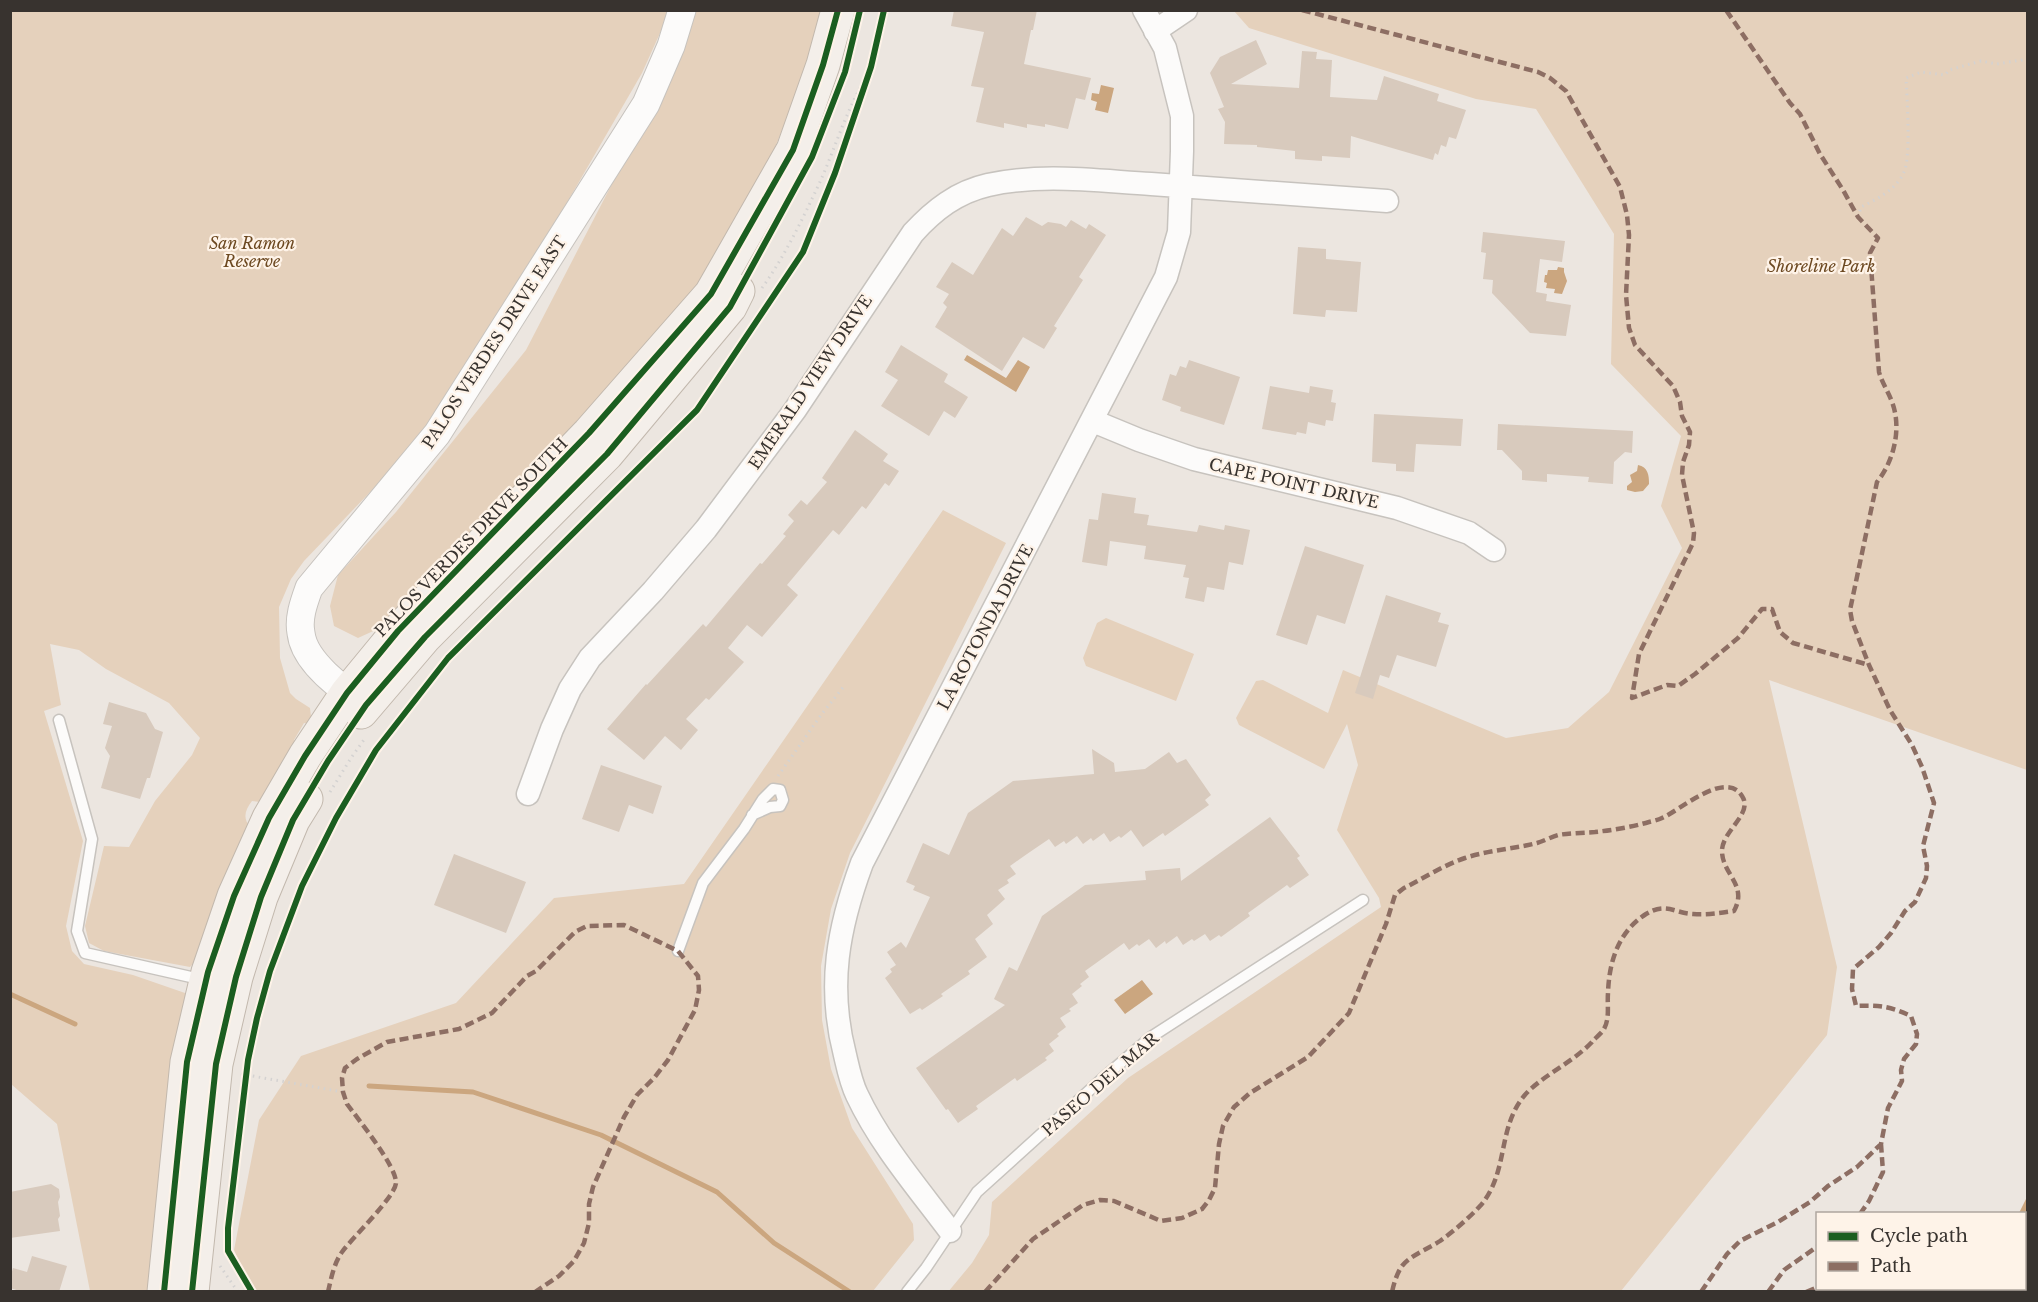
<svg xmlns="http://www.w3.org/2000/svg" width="2038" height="1302" viewBox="0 0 2038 1302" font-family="'Libre Baskerville',serif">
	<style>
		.green { fill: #e5d1bc }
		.water { fill: #cba67f }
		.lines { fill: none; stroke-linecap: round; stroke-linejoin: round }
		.stream { stroke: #cba67f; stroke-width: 5 }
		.building { fill: #d8cabd }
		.service-casing { stroke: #c7c3be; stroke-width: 13 }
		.minor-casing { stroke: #c7c3be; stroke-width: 25 }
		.tertiary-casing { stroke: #c7c3be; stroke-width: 29 }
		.primary-casing { stroke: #c2b8ad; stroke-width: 35 }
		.path { stroke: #d4d2d1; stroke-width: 3; stroke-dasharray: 1.5 4.5; stroke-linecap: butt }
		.service { stroke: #fcfbfa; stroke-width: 10 }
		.minor { stroke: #fcfbfa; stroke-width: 22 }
		.tertiary { stroke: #fcfbfa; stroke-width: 27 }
		.primary { stroke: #f4efea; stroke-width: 33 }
		.quiet { stroke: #8d6e63; stroke-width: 4.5; stroke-dasharray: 9 4.5; stroke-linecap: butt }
		.cycleway-casing { stroke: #fef3e8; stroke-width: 10 }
		.cycleway { stroke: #1b5e20; stroke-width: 6 }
		.labels { text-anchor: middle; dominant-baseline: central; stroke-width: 4.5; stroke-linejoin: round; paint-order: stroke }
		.park-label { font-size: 16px; font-style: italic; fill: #6c4820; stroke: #fef3e8 }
		.street-label { font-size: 16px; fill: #38332f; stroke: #fef3e8 }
	</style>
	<rect width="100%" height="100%" fill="#ece6e0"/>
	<path class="green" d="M10 11H668L665 22 642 73 543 244 431 423 373 489 304 561 291 579 279 607 280 658 290 693 296 699 310 708 311 717 309 724 304 723 294 740 300 744 260 802 252 801C245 810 242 819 251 827L201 955 190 967 104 951 89 943 85 926 104 846 129 847 155 801 192 755 200 738 169 703 106 669 79 650 50 644 61 705 44 711 83 841 66 926 72 951 84 964 133 975 185 993 188 1009 155 1291H90L57 1124 11 1084Z
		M693 11H821L813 53 743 227 634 371 418 584 382 627 358 638 334 626 330 606 338 575 396 512 526 350 628 153 675 71Z
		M1234 11H2027V770L1769 680 1837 967 1827 1035 1621 1291 948 1292 972 1263 989 1235 992 1202 1128 1078 1381 907 1379 898 1337 830 1358 765 1347 724 1324 769 1239 725 1236 718 1256 681 1263 680 1328 713 1343 670 1506 738 1568 728 1609 692 1682 548 1661 506 1681 436 1611 364 1614 234 1536 109 1476 99 1249 28Z
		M943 510 1006 543 850 853 831 909 821 966 822 1020 831 1069 852 1128 913 1224 914 1240 873 1291H253L234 1250 259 1120 301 1056 456 1003 554 898 684 884Z
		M1106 618 1194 654 1176 701 1086 666 1083 658 1097 623Z"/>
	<path class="water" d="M1101 85 1114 88 1108 113 1095 110 1097 102 1091 100 1092 93 1099 94Z
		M1558 267 1564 268V272L1567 281 1562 294 1554 293 1555 289 1546 288 1547 283 1544 282 1545 275H1547L1548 270H1557Z
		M967 355 1006 378 1018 360 1030 367 1016 392 964 360Z
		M1638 465C1648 467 1649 475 1649 484L1643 491 1635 492 1627 490V486L1632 482 1630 475 1637 471Z
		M1142 980 1153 994 1125 1014 1114 1000Z
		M2027 1197V1291H1973L1975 1289 2024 1288V1214L2019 1213Z"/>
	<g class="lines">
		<path class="stream" d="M10 994 75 1024
			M369 1086 473 1092 601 1135 717 1192 774 1243 850 1292"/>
	</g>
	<path class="building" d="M954 10H1037L1033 30H1031L1024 64 1091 78 1085 100 1076 98 1068 129 1045 124V127L1027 124V128L1004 123V128L976 122 984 88 971 86 984 32 951 26Z
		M1256 40 1267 64 1231 84 1299 88 1302 51 1317 52 1316 59 1332 60 1330 97 1377 100 1384 76 1439 94 1437 101 1466 110 1456 139 1449 137 1446 147 1441 145 1438 155 1435 153 1433 160 1351 136 1350 158 1322 156V161L1295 159V151L1257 147V145L1224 144 1225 122 1218 109 1224 107 1210 73 1220 57Z
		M1026 217 1042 226 1048 222 1061 224 1066 227 1071 220 1086 229 1089 224 1106 235 1079 277 1083 280 1054 326 1057 328 1044 349 1023 337 1002 371 935 327 947 307 943 303 949 294 936 287 952 262 973 275 1002 228 1013 236Z
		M1483 232 1565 241 1562 262 1540 259 1536 292 1547 294 1546 301 1571 305 1566 336 1530 333 1492 293 1493 280 1483 279 1486 253 1481 252Z
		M1298 247 1326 249V259L1361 262 1357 312 1326 310 1325 317 1293 314Z
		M901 345 948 374 944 382 968 397 955 418 944 411 929 436 881 406 898 380 885 372Z
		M1189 360 1240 377 1224 425 1180 411 1181 407 1162 400 1170 374 1176 376 1180 366 1186 368Z
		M1270 386 1309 393 1310 386 1333 390 1331 402 1336 403 1333 421 1326 420 1325 426 1308 422 1306 434 1297 432 1296 435 1262 429Z
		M1374 414 1463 419 1461 446 1416 444 1414 472 1396 471V464L1372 462Z
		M1498 424 1633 431 1632 453 1625 452 1614 462 1613 484 1588 482 1589 477 1547 474V482L1522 480V471L1502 450H1497Z
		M855 430 888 454 883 461 899 471 889 486 885 483 866 509 862 506 839 535 833 530 787 585 798 595 762 637 747 625 728 648 744 662 709 700 706 698 686 719 698 730 681 750 665 736 644 760 607 729 646 684 647 685 703 624 706 627 760 563 762 564 786 536 783 534 794 521 788 515 801 500 807 505 827 482 822 478Z
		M1102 493 1136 498 1134 513 1149 515 1147 525 1197 532 1199 525 1224 530 1225 525 1250 530 1243 565 1229 562 1224 590 1207 587 1204 602 1185 598 1189 578 1183 577 1186 565 1144 559 1146 546 1110 541 1107 566 1082 562 1089 519 1098 520Z
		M1305 546 1364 565 1345 624 1317 615 1307 645 1276 635Z
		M1386 595 1441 613 1438 622 1449 625 1436 667 1397 655 1389 678 1380 675 1373 699 1355 693Z
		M109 702 146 713 155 729 163 732 150 778H147L140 799 101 788 110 756 105 748 112 726 103 724Z
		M1092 749 1114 763 1115 772 1145 769 1169 752 1177 763 1186 759 1211 795 1205 800 1209 805 1165 836 1163 833 1143 847 1131 830 1121 838 1119 836 1110 842 1104 833 1093 841 1091 838 1083 844 1077 836 1066 844 1064 841 1055 847 1049 839 1027 854 1010 866 1016 874 1007 880 1009 883 998 890 1005 899 987 915 993 924 975 939 987 957 968 971 970 974 941 994 943 996 922 1010 920 1008 910 1014 885 978 892 972 890 969 896 965 887 952 901 942 906 948 930 897 913 890 915 886 906 882 923 843 949 855 968 813 1013 781 1094 774Z
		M601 765 662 786 653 814 629 805 619 832 582 819Z
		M1270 817 1300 856 1297 858 1309 875 1290 888 1287 885 1248 913 1250 916 1221 937 1219 935 1210 941 1205 934 1194 941 1192 939 1183 945 1177 936 1166 944 1165 941 1156 948 1149 939 1139 946 1137 944 1129 950 1124 943 1085 971 1089 977 1080 984 1082 986 1072 994 1078 1003 1069 1009 1071 1011 1060 1018 1066 1027 1057 1034 1059 1036 1049 1044 1054 1051 1045 1058 1047 1060 1017 1081 1015 1078 976 1106 978 1109 958 1123 948 1109 946 1110 916 1068 1005 1005 994 999 1009 967 1017 971 1042 916 1085 885 1146 880 1145 871 1180 868 1181 881Z
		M454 854 526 882 506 933 434 905Z
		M51 1184 59 1189 60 1197 58 1202 60 1216 58 1219 60 1231 10 1238V1192Z
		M32 1256 67 1266 59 1292H23L10 1288V1278L13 1268 27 1272Z"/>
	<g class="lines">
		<defs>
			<path id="service" d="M59 720 92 839 77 931 85 953 204 980
				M678 951 703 883 744 829 763 799 773 789 780 790 783 800 780 806 770 807 752 815
				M907 1292 926 1268 977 1192 1102 1079 1151 1037 1363 900"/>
			<path id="minor" d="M1155 31 1186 10
				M1093 421 1139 440 1194 459 1397 508 1469 533 1494 550
				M528 794 552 729 570 689 590 658 653 591 706 529 795 410 913 233C934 210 957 192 988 185 1041 173 1098 181 1151 184 1230 190 1309 195 1387 201
				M950 1231C917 1187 880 1144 857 1095 851 1083 848 1068 845 1055 827 986 838 928 862 863L1166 277 1179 232 1182 151V116L1165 48 1144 10"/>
			<path id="tertiary" d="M365 704C343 690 304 662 301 633 298 618 304 602 309 588L437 434 646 104 671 46 682 10"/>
			<path id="primary" d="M361 712 425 637 607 454 730 307 738 291
				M164 1292 187 1062 208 972 234 896 269 818 305 756 347 693 398 631 589 433 711 294 793 150 823 65 838 10
				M192 1292 216 1064 236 977 261 897 293 820 306 799"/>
		</defs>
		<use href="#service" class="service-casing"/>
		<use href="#minor" class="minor-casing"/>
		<use href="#tertiary" class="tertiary-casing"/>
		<use href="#primary" class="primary-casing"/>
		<path class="path" d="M1858 217 1861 207C1877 199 1896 190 1904 172 1911 158 1907 97 1906 78L1921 72 1945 75 1949 70 1981 61 1997 64 2028 59
			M762 288C785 256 803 218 820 182 836 146 847 107 869 73
			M778 776 821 715 845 685
			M330 792 351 758 366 737
			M241 1074 343 1092
			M220 1266 238 1292"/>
		<use href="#service" class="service"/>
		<use href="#minor" class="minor"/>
		<use href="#tertiary" class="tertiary"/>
		<use href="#primary" class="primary"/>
		<path class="quiet" d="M1302 10 1538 72 1550 78 1566 91 1620 187 1627 215 1629 235 1626 295 1629 328 1635 345 1673 386 1680 402 1682 416 1690 432 1689 445 1683 462 1682 475 1694 533 1693 543 1639 654 1632 698 1667 685 1678 686 1695 674 1738 638 1762 609H1772L1780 632 1793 643 1869 665
			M1860 1214 1869 1201 1883 1172 1881 1144
			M328 1292C331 1279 334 1263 342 1252 352 1238 395 1197 396 1183 397 1167 358 1119 347 1104L343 1092 342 1078 345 1068 357 1059 387 1042 459 1029 492 1013 527 976 536 971 575 932 587 926 624 925 678 951 698 976 699 990 695 1010 668 1060 654 1078 637 1095 624 1117 593 1187 589 1204V1223L584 1243 574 1261 559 1276 535 1292
			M985 1292 1033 1239 1083 1205 1100 1200 1114 1201 1161 1221 1182 1218 1202 1209 1209 1200 1215 1188 1219 1144 1223 1126 1234 1107 1250 1093 1308 1057 1349 1013 1386 924 1395 895 1404 888C1424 878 1444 865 1465 858 1489 850 1514 849 1537 843 1544 841 1551 837 1558 835 1570 833 1583 833 1595 832 1613 830 1632 827 1649 822 1653 821 1658 820 1662 818 1679 811 1726 769 1742 796 1754 814 1721 831 1722 852 1723 875 1748 885 1734 911 1720 913 1707 915 1693 914 1674 913 1666 902 1646 914 1618 932 1609 962 1608 993 1607 1005 1610 1018 1604 1029 1601 1034 1595 1038 1592 1042 1571 1064 1541 1076 1524 1096 1497 1129 1509 1171 1481 1205 1469 1218 1454 1231 1440 1241 1428 1249 1411 1255 1402 1266 1397 1273 1394 1283 1392 1292
			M1701 1292 1727 1254 1740 1241 1778 1222 1810 1202 1828 1186 1857 1167 1881 1144 1888 1108 1902 1081 1901 1070 1904 1059 1916 1044 1917 1034 1911 1016C1890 1006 1878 1005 1856 1006L1852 989 1853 969 1879 947 1891 933 1905 911 1915 902 1926 878 1927 866 1923 846 1934 803 1922 767 1912 745 1890 710 1869 665 1852 621 1850 610 1877 482C1894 461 1902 428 1892 402 1888 391 1882 383 1879 372L1870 253 1878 238 1858 217 1843 190 1820 154 1800 114 1790 103 1726 10
			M1768 1292 1784 1270 1818 1246
			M1806 1292 1818 1287"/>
		<defs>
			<path id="cycleway" d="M164 1292 187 1062 208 972 234 896 269 818 305 756 347 693 398 631 589 433 711 294 793 150 823 65 838 10
				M192 1292 216 1064 236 977 261 897 293 820 328 761 366 705 425 637 607 454 730 307 812 157 845 72 860 10
				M252 1292 228 1251V1228L248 1060 257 1018 270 971 302 886 336 818 376 750 448 658 697 410 803 252 835 173 871 67 884 10"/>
		</defs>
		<use href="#cycleway" class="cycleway-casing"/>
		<use href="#cycleway" class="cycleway"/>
	</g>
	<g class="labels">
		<g class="park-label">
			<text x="252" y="243">San Ramon<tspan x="252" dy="18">Reserve</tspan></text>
			<text x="1821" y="266">Shoreline Park</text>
		</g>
		<g class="street-label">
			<text transform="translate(494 342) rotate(-57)">PALOS VERDES DRIVE EAST</text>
			<text transform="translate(810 382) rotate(-56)">EMERALD VIEW DRIVE</text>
			<text transform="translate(1294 483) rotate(13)">CAPE POINT DRIVE</text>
			<text transform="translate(471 537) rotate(-46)">PALOS VERDES DRIVE SOUTH</text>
			<text transform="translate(985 627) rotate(-62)">LA ROTONDA DRIVE</text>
			<text transform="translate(1100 1084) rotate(-41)">PASEO DEL MAR</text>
		</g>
	</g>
	<rect width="2038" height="1302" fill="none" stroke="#38332f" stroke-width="24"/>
	<rect x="1816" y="1212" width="210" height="78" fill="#fef3e8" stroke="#afa69e" stroke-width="1.5"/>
	<rect x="1828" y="1232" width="30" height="9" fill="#1b5e20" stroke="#afa69e" stroke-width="1.5"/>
	<text x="1870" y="1242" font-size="18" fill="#38332f">Cycle path</text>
	<rect x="1828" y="1262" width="30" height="9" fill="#8d6e63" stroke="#afa69e" stroke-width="1.5"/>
	<text x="1870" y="1272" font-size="18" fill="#38332f">Path</text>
</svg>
